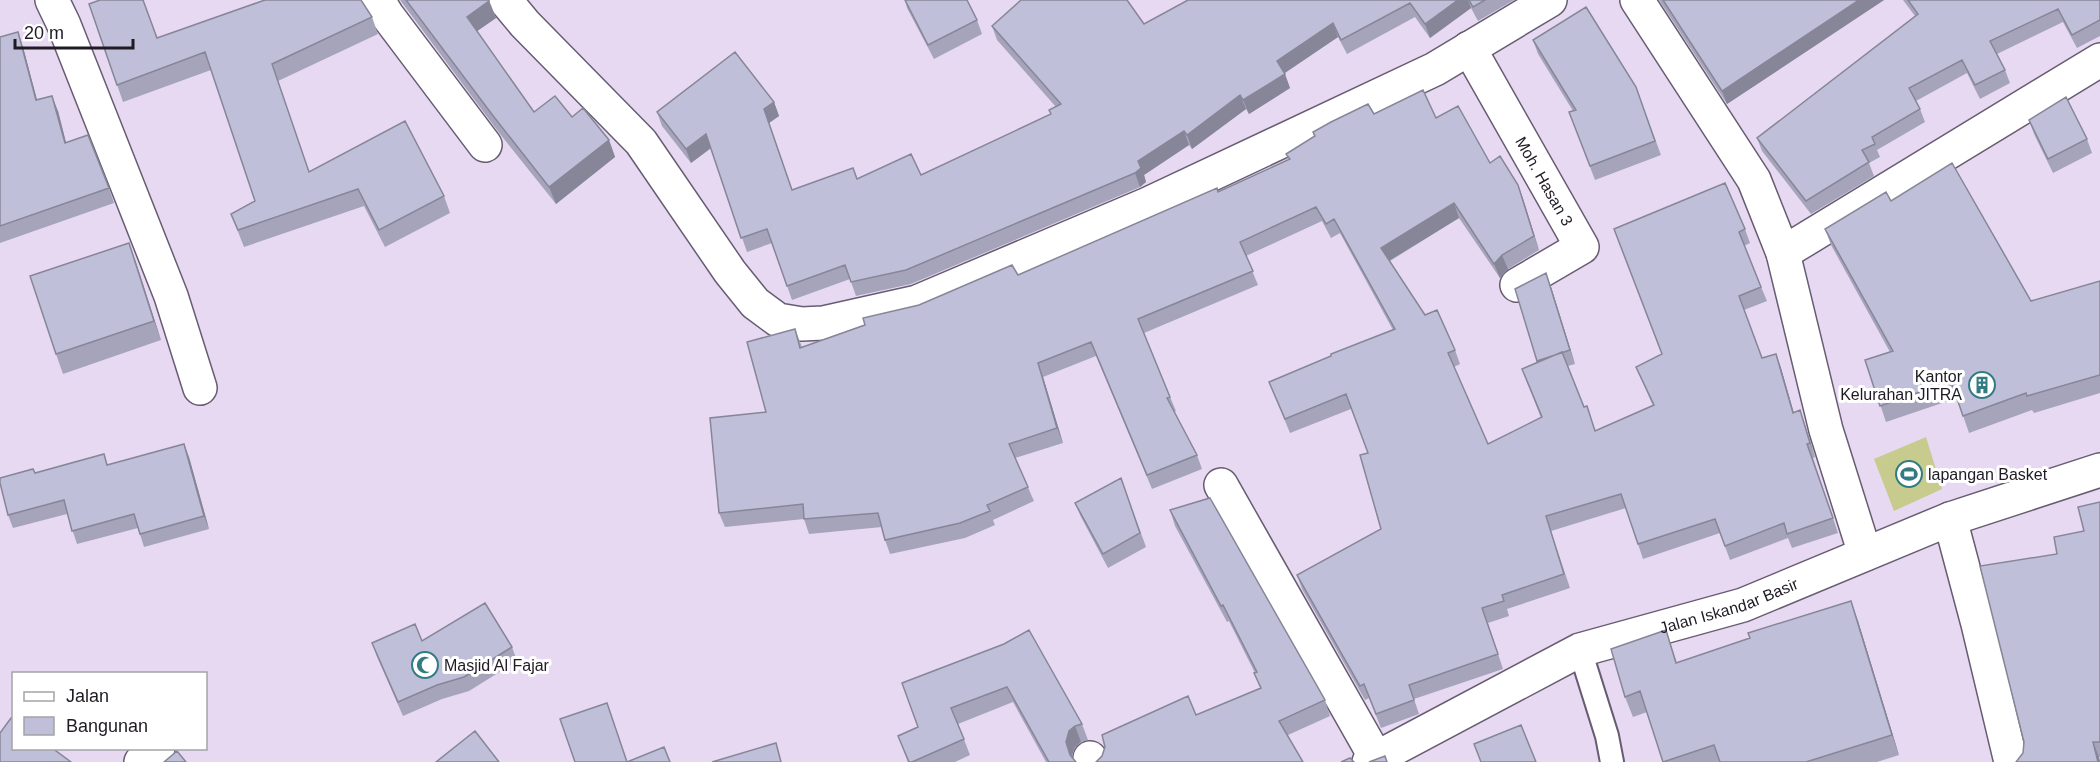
<svg xmlns="http://www.w3.org/2000/svg" width="2100" height="762" viewBox="0 0 2100 762" font-family="Helvetica,sans-serif">
	<style>
		.green { fill: #c7cb8e }
		.lines { fill: none; stroke-linecap: round; stroke-linejoin: round }
		.lane-casing { stroke: #675c71; stroke-width: 26 }
		.street-casing { stroke: #675c71; stroke-width: 36 }
		.lane { stroke: #fff; stroke-width: 22 }
		.street { stroke: #fff; stroke-width: 33 }
		.wall { fill: #a5a4bb }
		.shaded-wall { fill: #868698 }
		.building { fill: #c0bfd9; stroke: #868698; stroke-width: 1.5 }
		.labels { text-anchor: middle; dominant-baseline: central; stroke-width: 6; stroke-linejoin: round; paint-order: stroke }
		.street-label { font-size: 16px; fill: #1f1a23; stroke: #fff }
		.poi-label { font-size: 16px; fill: #1f1a23; stroke: #fff; text-anchor: start }
	</style>
	<rect width="100%" height="100%" fill="#e7d9f2"/>
	<path class="green" d="M1926 437 1942 489 1894 511 1874 459Z"/>
	<g class="lines">
		<defs>
			<path id="lane" d="M1580 650 1607 736 1612 762"/>
			<g id="street">
				<path d="M52 0 64 25 171 296 200 388"/>
				<path d="M378 0 387 15 485 145"/>
				<path d="M505 0 525 24 641 142 730 272 755 303 778 320 802 324 823 323 917 302 1148 204 1435 69 1550 0"/>
				<path d="M1637 0 1754 180 1783 253 1826 430 1865 554"/>
				<path id="s1" d="M1469 48 1582 247 1517 285"/>
				<path d="M1783 253 2100 60"/>
				<path d="M1221 485 1376 758"/>
				<path d="M1950 519 1978 624 2011 762"/>
				<path d="M1090 758 1092 762"/>
				<path d="M141 762 158 748"/>
				<path id="s2" d="M1369 762 1580 650 1743 605 1950 519 2100 470"/>
			</g>
		</defs>
		<use href="#lane" class="lane-casing"/>
		<use href="#street" class="street-casing"/>
		<use href="#lane" class="lane"/>
		<use href="#street" class="street"/>
	</g>
	<path class="wall" d="M400 0H489L496 18 477 31 534 112 572 117 609 140 615 157 556 204 500 134Z
		M905 0H967L977 20 982 34 934 59 907 8Z
		M1188 0H1514L1478 21 1471 8 1430 38 1415 17 1347 54 1338 37 1284 73 1290 88 1249 114 1246 109 1192 149 1189 145 1144 175 1146 182 1140 187 911 284 856 296 850 279 792 300 772 243 747 252 711 148 691 163 662 126 657 112 774 102 779 116 769 123 792 190 857 179 921 175 1051 114 1056 107 997 40 992 26 1144 24Z
		M1659 0H1884L1727 104Z
		M1903 0H2100V36L2077 48 2063 22 1997 54 2005 70 2010 83 1980 99 1967 73 1916 101 1920 109 1925 122 1877 150 1880 157 1869 163 1874 176 1811 214 1762 151 1757 138 1915 16Z
		M89 4 157 38 372 17 378 34 278 81 309 172 444 196 450 213 385 247 364 206 244 247 231 214 255 201 211 70 123 102Z
		M0 37 23 47 37 100 58 111 66 143 109 188 114 203 0 243Z
		M1533 40 1636 87 1661 155 1595 180 1569 112 1573 111 1538 54Z
		M1374 114 1436 118 1518 185 1523 199 1539 250 1508 269 1500 278 1459 218 1390 261 1425 315 1455 350 1460 364 1454 367 1488 444 1541 418 1522 369 1537 362 1515 289 1551 287 1575 364 1568 366 1584 407 1596 431 1653 406 1642 381 1636 367 1662 354 1614 229H1745L1750 243 1744 246 1767 301 1744 310 1762 358 1776 354 1781 368 1794 413 1805 425 1815 457 1813 458 1838 533 1792 548 1788 538 1730 560 1720 533 1643 559 1626 508 1551 531 1570 588 1507 609 1509 616 1488 623 1503 669 1414 699 1419 714 1381 728 1369 698 1365 700 1302 589 1297 575 1381 529 1368 453 1351 409 1290 433 1269 382 1393 330 1340 233 1331 238 1322 221 1246 256 1258 285 1144 333 1170 397 1176 411 1174 412 1197 455 1202 469 1152 489 1096 356 1043 377 1063 443 1015 458 1034 501 993 520 995 525 965 538 890 554 885 540 882 527 809 534 804 519 725 527 719 513 766 412 795 329 802 347 919 305 1018 275 1218 192 1289 160 1286 154 1314 137 1313 132Z
		M2029 120 2087 139 2092 153 2053 173 2034 134Z
		M1891 201 2031 301 2100 281V393L2034 413 2032 410 1969 433 1957 398 1886 422 1865 360 1890 352 1831 245 1825 229Z
		M129 243 161 340 63 374 56 354Z
		M189 457 209 529 144 547 138 528 77 544 67 514 13 528 8 515 35 473 108 464Z
		M1121 478 1146 547 1108 568 1081 517 1075 503Z
		M2100 502V757H2099L2100 762H2016L2023 753 2057 554 2084 531Z
		M1170 510 1325 700 1330 716 1288 735 1102 756 1260 688 1255 673 1229 621 1227 622 1175 526Z
		M1858 621 1899 755 1877 762H1663L1647 712 1633 717 1625 697 1666 630 1677 663Z
		M422 641 512 647 517 661 469 691 442 699 403 716 377 657 372 643Z
		M1004 644 1082 724 1088 740 1081 742 1075 747 1072 757 1076 762H1046L1013 702 958 724 970 755 955 762H908L898 736 918 727Z"/>
	<path class="shaded-wall" d="M1458 0H1468L1471 8 1430 38 1425 24Z
		M1859 0H1884L1727 104 1722 91Z
		M489 1 496 18 473 34 467 17Z
		M1333 23 1338 37 1282 75 1277 61Z
		M18 32 23 47 41 115 36 100Z
		M1285 74 1290 88 1249 114 1243 100Z
		M1240 95 1246 109 1192 149 1187 135Z
		M52 96 58 111 70 158 65 143Z
		M774 102 779 116 769 123 764 109Z
		M1184 131 1189 145 1144 175 1146 182 1140 187 1135 173 1138 161Z
		M706 134 711 148 691 163 686 149Z
		M609 140 615 157 556 204 549 187Z
		M1518 185 1523 199 1539 250 1534 236Z
		M1454 203 1459 218 1387 262 1381 248Z
		M129 243 136 262 161 340 154 321Z
		M1502 255 1508 269 1500 278 1494 264Z
		M1546 273 1551 287 1575 364 1570 350Z
		M1776 354 1781 368 1798 428 1793 413Z
		M1038 363 1043 377 1063 443 1057 428Z
		M1800 410 1805 425 1815 457 1810 443Z
		M184 444 189 457 209 529 204 516Z
		M1851 601 1858 621 1899 755 1892 735Z
		M1075 726 1081 742 1075 747 1071 757 1072 762 1066 742 1069 731Z
		M2093 742 2099 757 2100 762H2098Z"/>
	<path class="building" d="M100 0H143L157 38 265 0H361L372 17 272 64 309 172 405 121 444 196 379 230 358 189 238 230 231 214 255 201 205 52 117 85 89 4Z
		M406 0H489V1L467 17 534 112 555 96 572 117 583 108 609 140 549 187 494 117Z
		M905 0H967L977 20 928 45Z
		M1021 0H1127L1144 24 1188 0H1458L1425 24 1410 3 1341 40 1333 23 1277 61 1285 74 1243 100 1240 95 1187 135 1184 131 1138 161 1141 168 1135 173 906 270 851 282 845 265 787 286 767 229 741 238 706 134 686 149 657 112 735 52 774 102 764 109 792 190 853 168 857 179 911 154 921 175 1051 114 1049 110 1061 104 992 26Z
		M1469 0H1485L1473 7Z
		M1663 0H1859L1722 91Z
		M1908 0H2100V20L2072 35 2058 9 1990 41 2005 70 1975 85 1962 60 1909 88 1920 109 1872 137 1875 144 1862 150 1869 162 1806 201 1757 138 1918 14Z
		M1586 7 1636 87 1655 141 1590 166 1569 112 1576 110 1533 40Z
		M18 32 36 100 52 96 65 143 88 135 109 188 0 226V37Z
		M1423 90 1436 118 1458 106 1490 163 1500 156 1518 185 1534 236 1502 255 1494 264 1454 203 1381 248 1425 315 1437 310 1455 350 1448 353 1488 444 1542 417 1522 369 1562 352 1584 407 1587 406 1595 431 1654 405 1636 367 1662 354 1614 229 1725 183 1745 229 1739 232 1761 287 1739 296 1762 358 1776 354 1793 413 1800 410 1810 443 1807 444 1833 518 1787 534 1784 523 1725 546 1715 519 1638 544 1621 494 1546 516 1564 574 1502 595 1504 601 1482 608 1498 654 1409 685 1414 700 1376 714 1364 684 1360 686 1297 575 1381 529 1360 455 1368 453 1346 394 1285 419 1269 382 1331 356V354L1395 329 1334 219 1326 224 1316 207 1240 242 1253 271 1138 319 1170 397 1167 398 1197 455 1147 475 1091 342 1038 363 1057 428 1009 444 1028 487 987 505 990 511 960 523 885 540 878 513 804 519 803 504 719 513 710 418 766 412 747 342 795 329 800 348 865 325 863 318 919 305 1012 265 1018 275 1217 188 1218 192 1290 159 1286 154 1315 136 1313 132 1331 122 1368 104 1374 114Z
		M2066 97 2087 139 2048 159 2029 120Z
		M1952 163 2031 301 2100 281V375L2027 396 2026 393 1963 416 1951 381 1880 406 1865 360 1893 351 1825 229 1886 192 1891 201Z
		M129 243 154 321 56 354 30 276Z
		M1546 273 1570 350 1537 361 1515 289Z
		M184 444 204 516 140 534 134 514 72 531 64 500 8 515 0 483V478L33 469 35 473 104 454 107 465Z
		M1121 478 1140 533 1103 554 1075 503Z
		M1210 498 1325 700 1279 721 1303 762H1096L1102 756 1105 747 1102 735 1188 696 1196 715 1261 688 1254 673 1257 672 1223 605 1221 606 1170 510Z
		M2100 502V742H2093L2098 762H2016L2023 753 2024 742 1980 566 2057 554 2054 537 2084 531 2078 507Z
		M1851 601 1892 735 1806 762H1720L1714 745 1663 762 1640 691 1625 697 1611 649 1666 630 1676 663 1750 638 1748 633Z
		M485 603 512 647 464 677 437 685 398 702 372 643 415 624 422 641Z
		M1029 630 1082 724 1075 726 1069 731 1066 742 1070 755 1076 762H1049L1007 687 951 708 964 739 912 762H909L898 736 918 727 902 683 1004 644Z
		M607 703 627 762 664 747 670 762H575L560 719Z
		M11 718 14 720V748H52L71 762H0V733Z
		M1521 725 1536 762H1481L1474 744Z
		M475 731 499 762H436Z
		M776 743 781 762H712Z
		M177 751 186 762H164Z
		M1385 756 1387 762H1369Z
		M1350 758 1354 762H1341Z"/>
	<defs>
		<symbol id="building-ring" viewBox="-11 -11 22 22"><circle r="9.5" fill="#fff" stroke="#337b83" stroke-width="1.5"/><path d="M-4-6H4V6H1V3H-1V6H-4ZM-2.5-4.3h1.7v1.8h-1.7ZM.8-4.3h1.7v1.8H.8ZM-2.5-1h1.7V.8h-1.7ZM.8-1h1.7V.8H.8Z" fill="#337b83"/></symbol>
		<symbol id="stadium-ring" viewBox="-11 -11 22 22"><circle r="9.5" fill="#fff" stroke="#337b83" stroke-width="1.5"/><path d="M0-5a6.5 5 0 1 0 0 10a6.5 5 0 1 0 0-10ZM-3.5-1.8h7v3.6h-7Z" fill="#337b83"/></symbol>
		<symbol id="mosque-ring" viewBox="-11 -11 22 22"><circle r="9.5" fill="#fff" stroke="#337b83" stroke-width="1.5"/><path d="M3.5-4.9A6 6 0 1 0 3.5 4.9A5 5 0 1 1 3.5-4.9Z" fill="#337b83"/></symbol>
	</defs>
	<g fill-rule="evenodd">
		<use href="#building-ring" x="1967" y="370" width="30" height="30"/>
		<use href="#stadium-ring" x="1894" y="459" width="30" height="30"/>
		<use href="#mosque-ring" x="410" y="650" width="30" height="30"/>
	</g>
	<g class="labels">
		<g class="street-label">
			<text stroke="none"><textPath href="#s1" startOffset="153">Moh. Hasan 3</textPath></text>
			<text stroke="none"><textPath href="#s2" startOffset="394">Jalan Iskandar Basir</textPath></text>
		</g>
		<g class="poi-label">
			<text x="1962" y="376" text-anchor="end">Kantor<tspan x="1962" dy="18">Kelurahan JITRA</tspan></text>
			<text x="1928" y="474">lapangan Basket</text>
			<text x="444" y="665">Masjid Al Fajar</text>
		</g>
	</g>
	<rect x="12" y="672" width="195" height="78" fill="#ffffff" stroke="#a5a3a7" stroke-width="1.5"/>
	<rect x="24" y="692" width="30" height="9" fill="#ffffff" stroke="#a5a3a7" stroke-width="1.5"/>
	<text x="66" y="702" font-size="18" fill="#1f1a23">Jalan</text>
	<rect x="24" y="717" width="30" height="18" fill="#c0bfd9" stroke="#a5a3a7" stroke-width="1.5"/>
	<text x="66" y="732" font-size="18" fill="#1f1a23">Bangunan</text>
	<path d="M15 39v9h118v-9" fill="none" stroke="#1f1a23" stroke-width="3"/>
	<text x="24" y="39" font-size="18" fill="#1f1a23" stroke="#ffffff" stroke-width="4.5" paint-order="stroke">20 m</text>
</svg>
